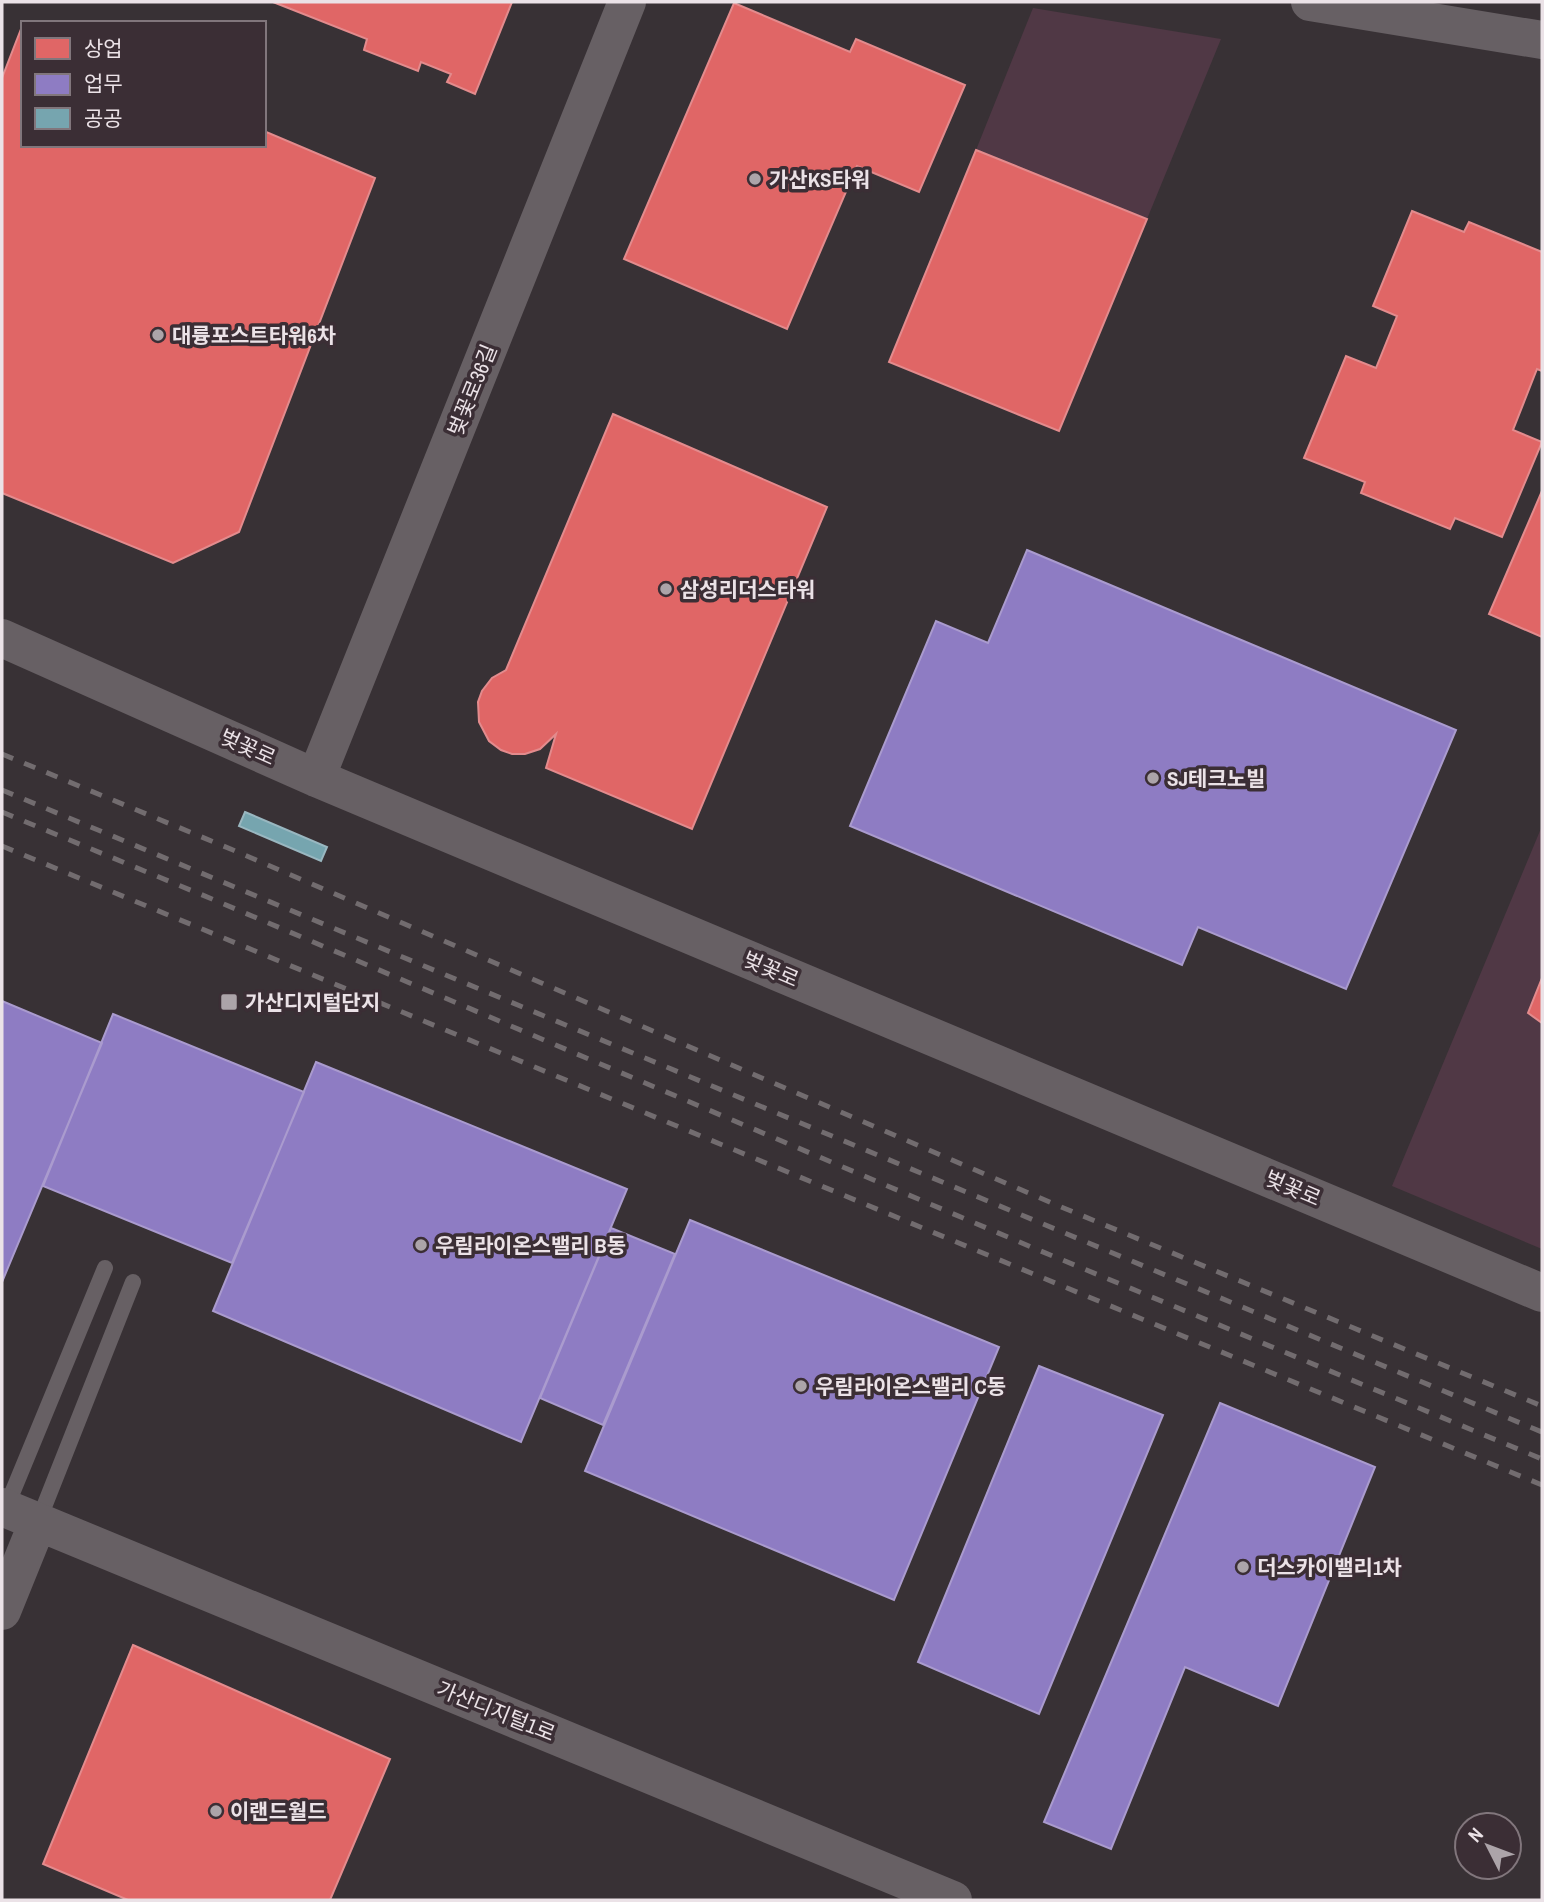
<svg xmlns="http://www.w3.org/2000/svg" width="1544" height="1902" viewBox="0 0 1544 1902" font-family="'Archivo Narrow','Noto Sans KR',sans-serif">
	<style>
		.green { fill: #503845 }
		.shops { fill: #e06666; stroke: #e38b8d; stroke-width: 2 }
		.offices { fill: #8e7cc3; stroke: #aa9bce; stroke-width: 2 }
		.public { fill: #76a5af; stroke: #99b7c0; stroke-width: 2 }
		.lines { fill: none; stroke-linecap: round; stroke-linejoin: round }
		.service { stroke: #676064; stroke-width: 16 }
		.tertiary { stroke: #676064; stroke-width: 38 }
		.rail { stroke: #726c6f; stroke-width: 5; stroke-dasharray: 12 12; stroke-linecap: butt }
		.poi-dot { fill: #aca4a9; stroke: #3b2e35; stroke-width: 2.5 }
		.labels { text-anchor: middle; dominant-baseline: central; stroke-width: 7; stroke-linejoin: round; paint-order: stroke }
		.poi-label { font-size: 21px; font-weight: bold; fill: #ebe2e7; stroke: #3b2e35; text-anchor: start }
		.street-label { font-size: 21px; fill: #ebe2e7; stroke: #3b2e35 }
	</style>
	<rect width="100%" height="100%" fill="#383135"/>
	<path class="green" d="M1033 8 1221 39 1147 219 976 150Z
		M1542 826V978L1528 1013 1542 1023V1249L1392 1186Z"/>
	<path class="shops" d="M273 2H512L475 94 447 82 451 74 421 62 418 71 364 50 367 39Z
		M734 3 850 52 856 39 965 85 919 192 857 166 787 329 624 259Z
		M21 29 23 145H264V131L375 178 239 532 173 563 2 493V78Z
		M976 150 1147 219 1059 431 889 362Z
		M1412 211 1464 232 1469 222 1542 252V371L1537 369 1513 430 1542 442 1502 537 1455 518 1450 529 1361 493 1365 482 1304 458 1346 356 1376 368 1397 316 1373 306Z
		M613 414 827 507 692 829 546 768 556 734 540 749 525 754H512L501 750 489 741 479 722 478 702 482 691 492 678 506 670Z
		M1542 491V637L1489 614Z
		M1542 978V1023L1528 1013Z
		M133 1645 390 1759 330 1900H128L43 1864Z"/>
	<path class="offices" d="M1027 550 1456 730 1346 989 1198 927 1182 965 850 826 936 621 988 643Z
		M2 1001 102 1043 2 1282Z
		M113 1014 304 1092 232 1263 43 1186Z
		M316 1062 627 1189 521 1442 213 1311Z
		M690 1220 999 1347 894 1600 585 1471Z
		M611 1228 675 1254 603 1425 540 1398Z
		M1039 1366 1163 1415 1039 1714 918 1662Z
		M1220 1403 1375 1467 1278 1706 1185 1667 1111 1849 1044 1822Z"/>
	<path class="public" d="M245 812 327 847 321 861 239 826Z"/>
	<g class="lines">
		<path class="service" d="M6 1508 105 1268
			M38 1522 133 1282"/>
		<path class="tertiary" d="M1310 2 1542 40
			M2 638 316 778 1542 1293
			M316 778 627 2
			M2 1507 953 1900
			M2 1611 38 1522"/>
		<path class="rail" d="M2 754 233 850 1054 1204 1542 1406
			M2 790 1542 1432
			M2 812 212 899 1036 1249 1542 1459
			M2 846 1542 1485"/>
	</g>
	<g class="poi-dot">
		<circle cx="755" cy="179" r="7"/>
		<circle cx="158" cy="335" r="7"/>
		<circle cx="666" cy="589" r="7"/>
		<circle cx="1153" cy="778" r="7"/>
		<rect x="220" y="993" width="18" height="18" rx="3.5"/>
		<circle cx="421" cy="1245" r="7"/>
		<circle cx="801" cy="1386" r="7"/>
		<circle cx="1243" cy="1567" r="7"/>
		<circle cx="216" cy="1811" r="7"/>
	</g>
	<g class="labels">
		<g class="poi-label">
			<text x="769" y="179">가산KS타워</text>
			<text x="172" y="335">대륭포스트타워6차</text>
			<text x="680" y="589">삼성리더스타워</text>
			<text x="1167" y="778">SJ테크노빌</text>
			<text x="245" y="1002">가산디지털단지</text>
			<text x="435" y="1245">우림라이온스밸리 B동</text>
			<text x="815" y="1386">우림라이온스밸리 C동</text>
			<text x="1257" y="1567">더스카이밸리1차</text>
			<text x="230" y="1811">이랜드월드</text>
		</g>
		<g class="street-label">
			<text transform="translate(472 390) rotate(-68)">벚꽃로36길</text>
			<text transform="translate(248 747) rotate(24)">벚꽃로</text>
			<text transform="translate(771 969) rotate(23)">벚꽃로</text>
			<text transform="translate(1293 1188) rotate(23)">벚꽃로</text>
			<text transform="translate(496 1711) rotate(22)">가산디지털1로</text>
		</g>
	</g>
	<rect width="1544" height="1902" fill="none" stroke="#ebe2e7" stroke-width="7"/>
	<rect x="21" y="21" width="245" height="126" fill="#3b2e35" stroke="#81767c" stroke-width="2"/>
	<rect x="35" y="38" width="35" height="21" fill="#e06666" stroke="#81767c" stroke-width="2"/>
	<text x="84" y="56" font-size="21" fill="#ebe2e7">상업</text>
	<rect x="35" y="74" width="35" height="21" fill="#8e7cc3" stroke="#81767c" stroke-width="2"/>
	<text x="84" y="91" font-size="21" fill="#ebe2e7">업무</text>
	<rect x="35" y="108" width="35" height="21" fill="#76a5af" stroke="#81767c" stroke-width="2"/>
	<text x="84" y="126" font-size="21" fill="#ebe2e7">공공</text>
	<g transform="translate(1488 1846) rotate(312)"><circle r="33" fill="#3b2e35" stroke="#81767c" stroke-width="2"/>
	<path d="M0-5L12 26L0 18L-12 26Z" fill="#aca4a9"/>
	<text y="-10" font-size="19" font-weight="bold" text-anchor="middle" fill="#ebe2e7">N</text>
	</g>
</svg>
